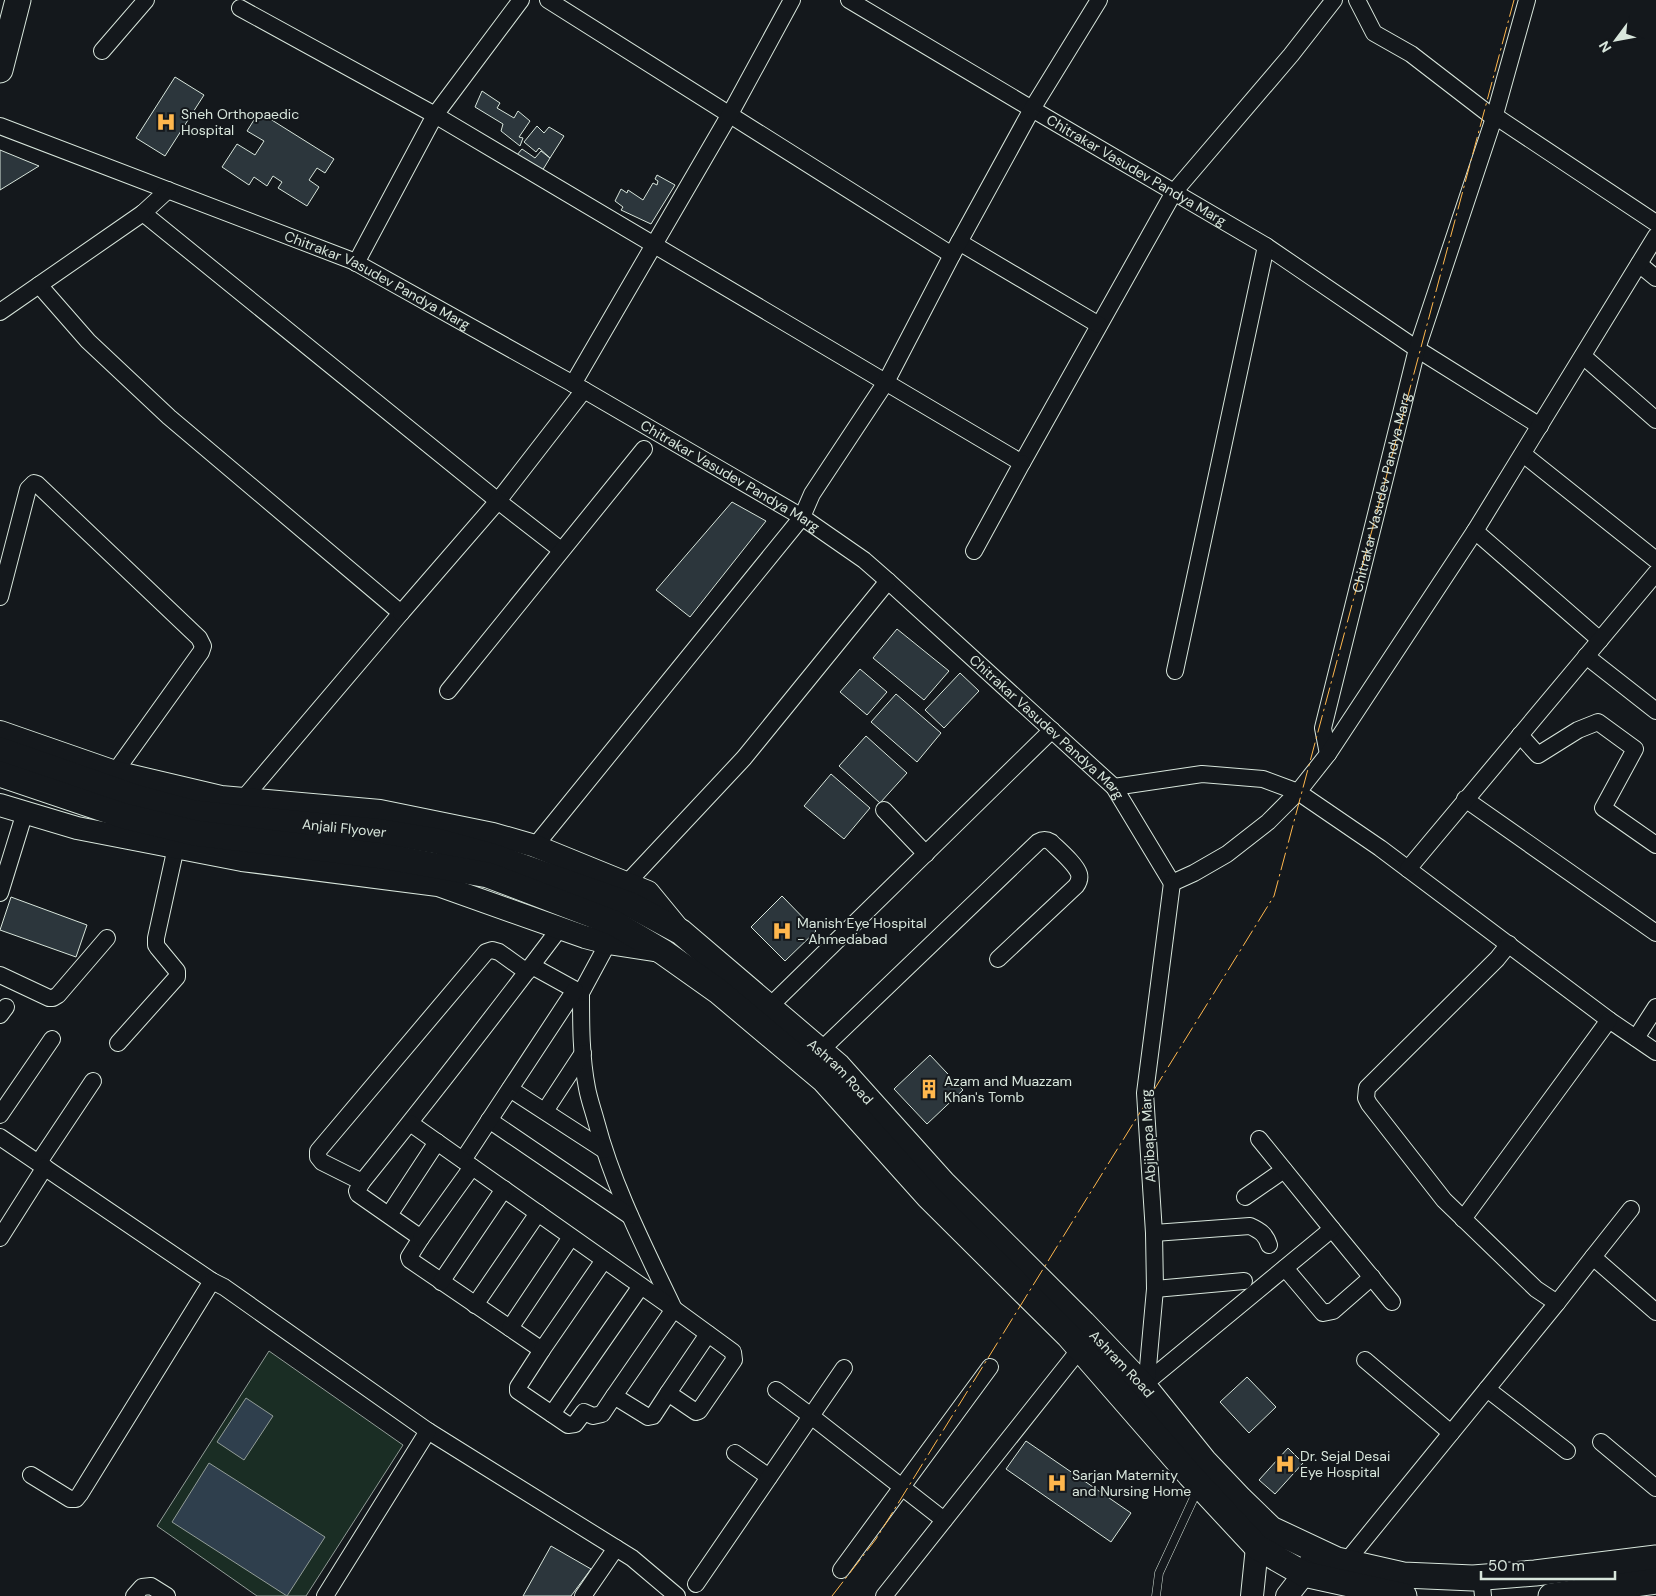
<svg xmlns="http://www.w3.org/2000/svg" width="1656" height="1596" viewBox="0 0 1656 1596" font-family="'DM Sans',sans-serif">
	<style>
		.green { fill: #1a2d24; stroke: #939e99 }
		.water { fill: #2f3f4d; stroke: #939e99 }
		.building { fill: #2c363c; stroke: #d8e6dc }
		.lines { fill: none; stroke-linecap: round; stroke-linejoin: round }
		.lane-casing { stroke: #d8e6dc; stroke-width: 9 }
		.street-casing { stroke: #d8e6dc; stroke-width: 18 }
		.secondary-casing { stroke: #d8e6dc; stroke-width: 24 }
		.primary-casing { stroke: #d8e6dc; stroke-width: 27 }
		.lane { stroke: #14181c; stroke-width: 8 }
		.street { stroke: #14181c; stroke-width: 16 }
		.secondary { stroke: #14181c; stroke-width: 22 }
		.primary { stroke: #14181c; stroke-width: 25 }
		.power { stroke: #ffb74d; stroke-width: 1; stroke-dasharray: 18 4 2.5 4; stroke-linecap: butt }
		.labels { text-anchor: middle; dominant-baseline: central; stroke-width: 4; stroke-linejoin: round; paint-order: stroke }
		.poi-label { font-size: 14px; fill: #d8e6dc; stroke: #14181c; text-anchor: start }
		.street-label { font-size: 14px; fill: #d8e6dc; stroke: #14181c }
	</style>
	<rect width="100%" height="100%" fill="#14181c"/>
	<path class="green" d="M269 1351 403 1445 306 1596H257L157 1526Z"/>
	<path class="water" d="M246 1398 273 1416 244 1460 217 1442Z
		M209 1463 325 1537 287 1596 172 1522Z"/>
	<path class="building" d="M175 77 204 95 165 156 136 138Z
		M482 91 500 103 497 108 514 118 518 111 530 121 519 137 523 138 520 146 501 131 503 124 475 107Z
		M259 112 334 159 325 173 317 168 309 180 319 187 307 206 278 188 282 182 273 176 267 186 254 177 249 185 222 167 237 144 255 155 264 141 247 131Z
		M537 126 544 133 549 127 564 136 550 158 539 148 536 152 524 142Z
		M522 149 535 158 541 151 550 158 539 176 516 156Z
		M0 150 39 166 0 190Z
		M657 175 675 185 651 224 621 210 623 207 615 201 621 189 627 193 628 190 643 200 653 183 657 185 658 181 655 179Z
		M732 502 766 521 690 617 656 590Z
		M897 629 949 671 924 700 873 658Z
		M860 669 887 692 867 715 840 692Z
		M960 673 979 691 944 728 925 710Z
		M896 694 941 733 917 762 871 722Z
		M866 736 907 773 880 803 839 766Z
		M831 774 870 808 844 839 804 806Z
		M782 896 816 931 785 961 751 927Z
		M11 897 87 925 76 957 0 930Z
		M930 1055 963 1090 927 1124 894 1089Z
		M1247 1377 1276 1407 1249 1433 1220 1402Z
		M1026 1441 1131 1513 1111 1542 1006 1469Z
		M1288 1448 1303 1463 1275 1494 1259 1480Z
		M551 1546 591 1569 571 1596H523Z"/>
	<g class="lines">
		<defs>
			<path id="lane" d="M1156 1596 1159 1573 1198 1489"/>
			<g id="street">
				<path d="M548 0 952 255"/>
				<path id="s1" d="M849 0 1032 109 1266 246 1417 349 1540 426"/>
				<path d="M1357 0 1374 33 1411 54 1494 118 1495 116 1656 223"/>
				<path d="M240 8 435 115 1022 463 1174 192 1291 55 1334 0"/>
				<path d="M102 51 146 0"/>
				<path id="s2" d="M0 126 353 261 584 390 802 517 864 560 888 581 1114 787 1172 883"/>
				<path d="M168 190 143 213 498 501 584 390"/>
				<path d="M959 242 1099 325"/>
				<path d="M356 263 435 115 521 0"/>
				<path d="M1639 264 1656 278"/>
				<path d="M39 285 88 341 169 417 401 613 243 799"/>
				<path d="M0 312 143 213"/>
				<path d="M1583 356 1656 420"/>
				<path d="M573 384 730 114 792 0"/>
				<path d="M1523 454 1656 560"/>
				<path d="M1475 531 1600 640"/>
				<path d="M974 551 1022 463"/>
				<path d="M0 597 28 489 34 483 37 484 199 638 203 646 201 652 115 772"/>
				<path d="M401 613 498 501 561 550"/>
				<path d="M1586 656 1656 711"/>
				<path d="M1175 671 1266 246"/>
				<path d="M448 691 644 449"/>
				<path d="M1520 735 1538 755 1578 730 1598 722 1635 749 1603 808 1656 845"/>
				<path id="s3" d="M1328 754 1323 728 1417 349 1494 118 1527 0"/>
				<path d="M1114 787 1202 774 1263 779 1298 792 1380 848 1609 1020 1656 1052"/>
				<path d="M1465 799 1656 933"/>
				<path d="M884 810 926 854"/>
				<path d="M535 846 802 517 812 494 886 382 952 255 1032 109 1099 0"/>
				<path d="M1408 869 1656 573"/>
				<path d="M627 883 744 758 888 581"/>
				<path d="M1172 883 1194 873 1227 854 1268 822 1298 792 1328 754 1475 531 1656 236"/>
				<path d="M0 893 25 812"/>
				<path d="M532 966 581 993C581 1025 581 1057 587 1088 589 1099 593 1110 596 1121 613 1186 644 1246 673 1307"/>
				<path d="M527 972 499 952 492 950 486 952 318 1151V1157L322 1162 362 1182C430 1098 495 1014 560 928"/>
				<path d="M0 975 49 998H53L58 995 107 938"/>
				<path d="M581 993 608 943"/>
				<path d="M769 1007 1052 730"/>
				<path d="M0 1015 6 1007"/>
				<path d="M1636 1038 1656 1007"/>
				<path d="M118 1043 177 977V971L158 948 156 945V938L176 847"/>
				<path d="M820 1051 1038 842C1043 839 1046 839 1051 842 1058 849 1076 864 1079 874 1080 878 1079 882 1076 886L998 959"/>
				<path d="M510 1089 604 1150"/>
				<path d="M545 1111 583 1053"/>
				<path d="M0 1115 52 1039"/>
				<path d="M489 1120 630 1216"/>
				<path d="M0 1137 212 1281 224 1287 428 1431 632 1558 677 1596"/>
				<path d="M463 1160 575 990"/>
				<path d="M39 1162 93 1081"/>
				<path d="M362 1182 357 1191 358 1194 421 1238 409 1257 410 1260 542 1350 518 1387V1391L568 1425 575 1424 584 1412 593 1416 602 1414 614 1396 648 1417 653 1416 668 1393 696 1412 699 1411 734 1360 733 1352 674 1309 410 1123"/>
				<path d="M1245 1197 1284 1170"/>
				<path d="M389 1215 437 1142"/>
				<path d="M1463 1219 1609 1020"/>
				<path d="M1332 1229 1392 1302"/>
				<path d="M1154 1233 1250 1226C1261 1231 1266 1235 1269 1245"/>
				<path d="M0 1238 45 1167"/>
				<path d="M421 1238 472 1167"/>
				<path d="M1593 1257 1631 1209"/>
				<path d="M1285 1268 1323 1313 1333 1311 1372 1277"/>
				<path d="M441 1282 504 1189"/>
				<path d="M1155 1289 1244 1281"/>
				<path d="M1557 1303 1593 1257 1656 1312"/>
				<path d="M475 1305 538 1213"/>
				<path d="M510 1328 571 1237"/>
				<path d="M542 1350 604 1260"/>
				<path d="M1365 1360 1451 1433"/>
				<path d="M1148 1381 1332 1229 1259 1139"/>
				<path d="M1146 1389 1155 1289 1154 1233 1145 1093 1172 883"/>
				<path d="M1487 1389 1567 1451"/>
				<path d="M776 1390 811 1416 844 1368"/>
				<path d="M668 1393 708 1334"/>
				<path d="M614 1396 674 1309"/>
				<path d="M552 1414 641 1286"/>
				<path d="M1601 1442 1656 1488"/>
				<path d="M735 1453 769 1477"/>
				<path d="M31 1475 70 1499H76L80 1494 212 1281"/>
				<path d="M1346 1562 1557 1303 1536 1289 1444 1200 1369 1104 1366 1098 1367 1088 1497 959 1509 944"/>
				<path d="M841 1570 990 1367"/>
				<path d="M1481 1577 1483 1596"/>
				<path d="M696 1584 811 1416 944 1520"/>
				<path d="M134 1596 142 1587 151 1586 167 1596"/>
				<path d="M325 1596 428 1431"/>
				<path d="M583 1596 616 1548"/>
				<path d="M884 1596 1080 1349"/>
			</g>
			<path id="secondary" d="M0 732 115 772 221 797 380 811 493 834 535 846 648 892 680 931
				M0 805 77 828 242 860 438 885 585 937 608 943 660 951
				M1252 1596 1257 1547 1268 1533
				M1287 1596 1304 1574 1313 1558"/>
			<g id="primary">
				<path d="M0 70 18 0"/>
				<path id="s4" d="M0 750 135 797 194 813 383 832 437 841 492 856 631 905 681 932 838 1066 943 1183 1083 1323 1146 1389 1204 1461 1240 1499 1271 1529 1337 1560 1403 1575 1473 1578 1535 1573 1656 1558"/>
				<path d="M0 774 124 816 195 833 382 856 488 875 614 923 663 952 718 991 824 1080 929 1197 1069 1336 1190 1475 1257 1547 1304 1574 1404 1596"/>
				<path d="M1551 1596 1656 1581"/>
			</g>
		</defs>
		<use href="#lane" class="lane-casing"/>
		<use href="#street" class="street-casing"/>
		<use href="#secondary" class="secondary-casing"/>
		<use href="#primary" class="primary-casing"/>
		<use href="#lane" class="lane"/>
		<use href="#street" class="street"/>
		<use href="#secondary" class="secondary"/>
		<use href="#primary" class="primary"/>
		<path class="power" d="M832 1596 876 1539 1274 896 1514 0"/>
	</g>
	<defs>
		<symbol id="hospital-bare" viewBox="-9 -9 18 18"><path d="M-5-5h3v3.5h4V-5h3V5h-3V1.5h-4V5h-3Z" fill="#ffb74d" stroke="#14181c" stroke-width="2.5" paint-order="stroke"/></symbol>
		<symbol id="building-bare" viewBox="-9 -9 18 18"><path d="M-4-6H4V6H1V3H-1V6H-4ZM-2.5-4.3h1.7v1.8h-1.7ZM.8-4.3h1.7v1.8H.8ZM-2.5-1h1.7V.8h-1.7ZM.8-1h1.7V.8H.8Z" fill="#ffb74d" stroke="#14181c" stroke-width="2.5" paint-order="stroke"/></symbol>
	</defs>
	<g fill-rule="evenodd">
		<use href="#hospital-bare" x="152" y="108" width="28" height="28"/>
		<use href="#hospital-bare" x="768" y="917" width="28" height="28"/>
		<use href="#building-bare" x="915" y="1075" width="28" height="28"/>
		<use href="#hospital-bare" x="1271" y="1450" width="28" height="28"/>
		<use href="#hospital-bare" x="1043" y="1469" width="28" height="28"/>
	</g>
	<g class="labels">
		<g class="poi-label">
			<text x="181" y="114">Sneh Orthopaedic<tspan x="181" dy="16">Hospital</tspan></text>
			<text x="797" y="923">Manish Eye Hospital<tspan x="797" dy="16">- Ahmedabad</tspan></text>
			<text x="944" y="1081">Azam and Muazzam<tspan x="944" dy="16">Khan's Tomb</tspan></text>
			<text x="1300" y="1456">Dr. Sejal Desai<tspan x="1300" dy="16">Eye Hospital</tspan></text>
			<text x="1072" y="1475">Sarjan Maternity<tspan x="1072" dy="16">and Nursing Home</tspan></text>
		</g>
		<g class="street-label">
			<text stroke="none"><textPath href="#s1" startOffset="334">Chitrakar Vasudev Pandya Marg</textPath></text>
			<text stroke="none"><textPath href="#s2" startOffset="408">Chitrakar Vasudev Pandya Marg</textPath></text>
			<text stroke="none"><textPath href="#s2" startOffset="812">Chitrakar Vasudev Pandya Marg</textPath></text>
			<text stroke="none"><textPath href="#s3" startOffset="269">Chitrakar Vasudev Pandya Marg</textPath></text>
			<text stroke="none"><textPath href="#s2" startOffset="1218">Chitrakar Vasudev Pandya Marg</textPath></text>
			<text stroke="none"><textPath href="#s4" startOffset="355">Anjali Flyover</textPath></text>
			<text stroke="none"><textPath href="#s4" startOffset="922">Ashram Road</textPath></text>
			<text transform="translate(1148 1136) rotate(-93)">Abjibapa Marg</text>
			<text stroke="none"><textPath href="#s4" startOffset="1328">Ashram Road</textPath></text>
		</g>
	</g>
	<g transform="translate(1616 40) rotate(238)" stroke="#14181c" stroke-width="4" paint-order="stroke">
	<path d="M0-4L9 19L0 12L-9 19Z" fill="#d8e6dc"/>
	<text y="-8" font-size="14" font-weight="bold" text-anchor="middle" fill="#d8e6dc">N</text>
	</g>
	<path d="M1481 1571v8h134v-8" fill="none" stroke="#d8e6dc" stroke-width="2.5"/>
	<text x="1488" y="1571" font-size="15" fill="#d8e6dc" stroke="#14181c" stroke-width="4" paint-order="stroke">50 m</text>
</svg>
